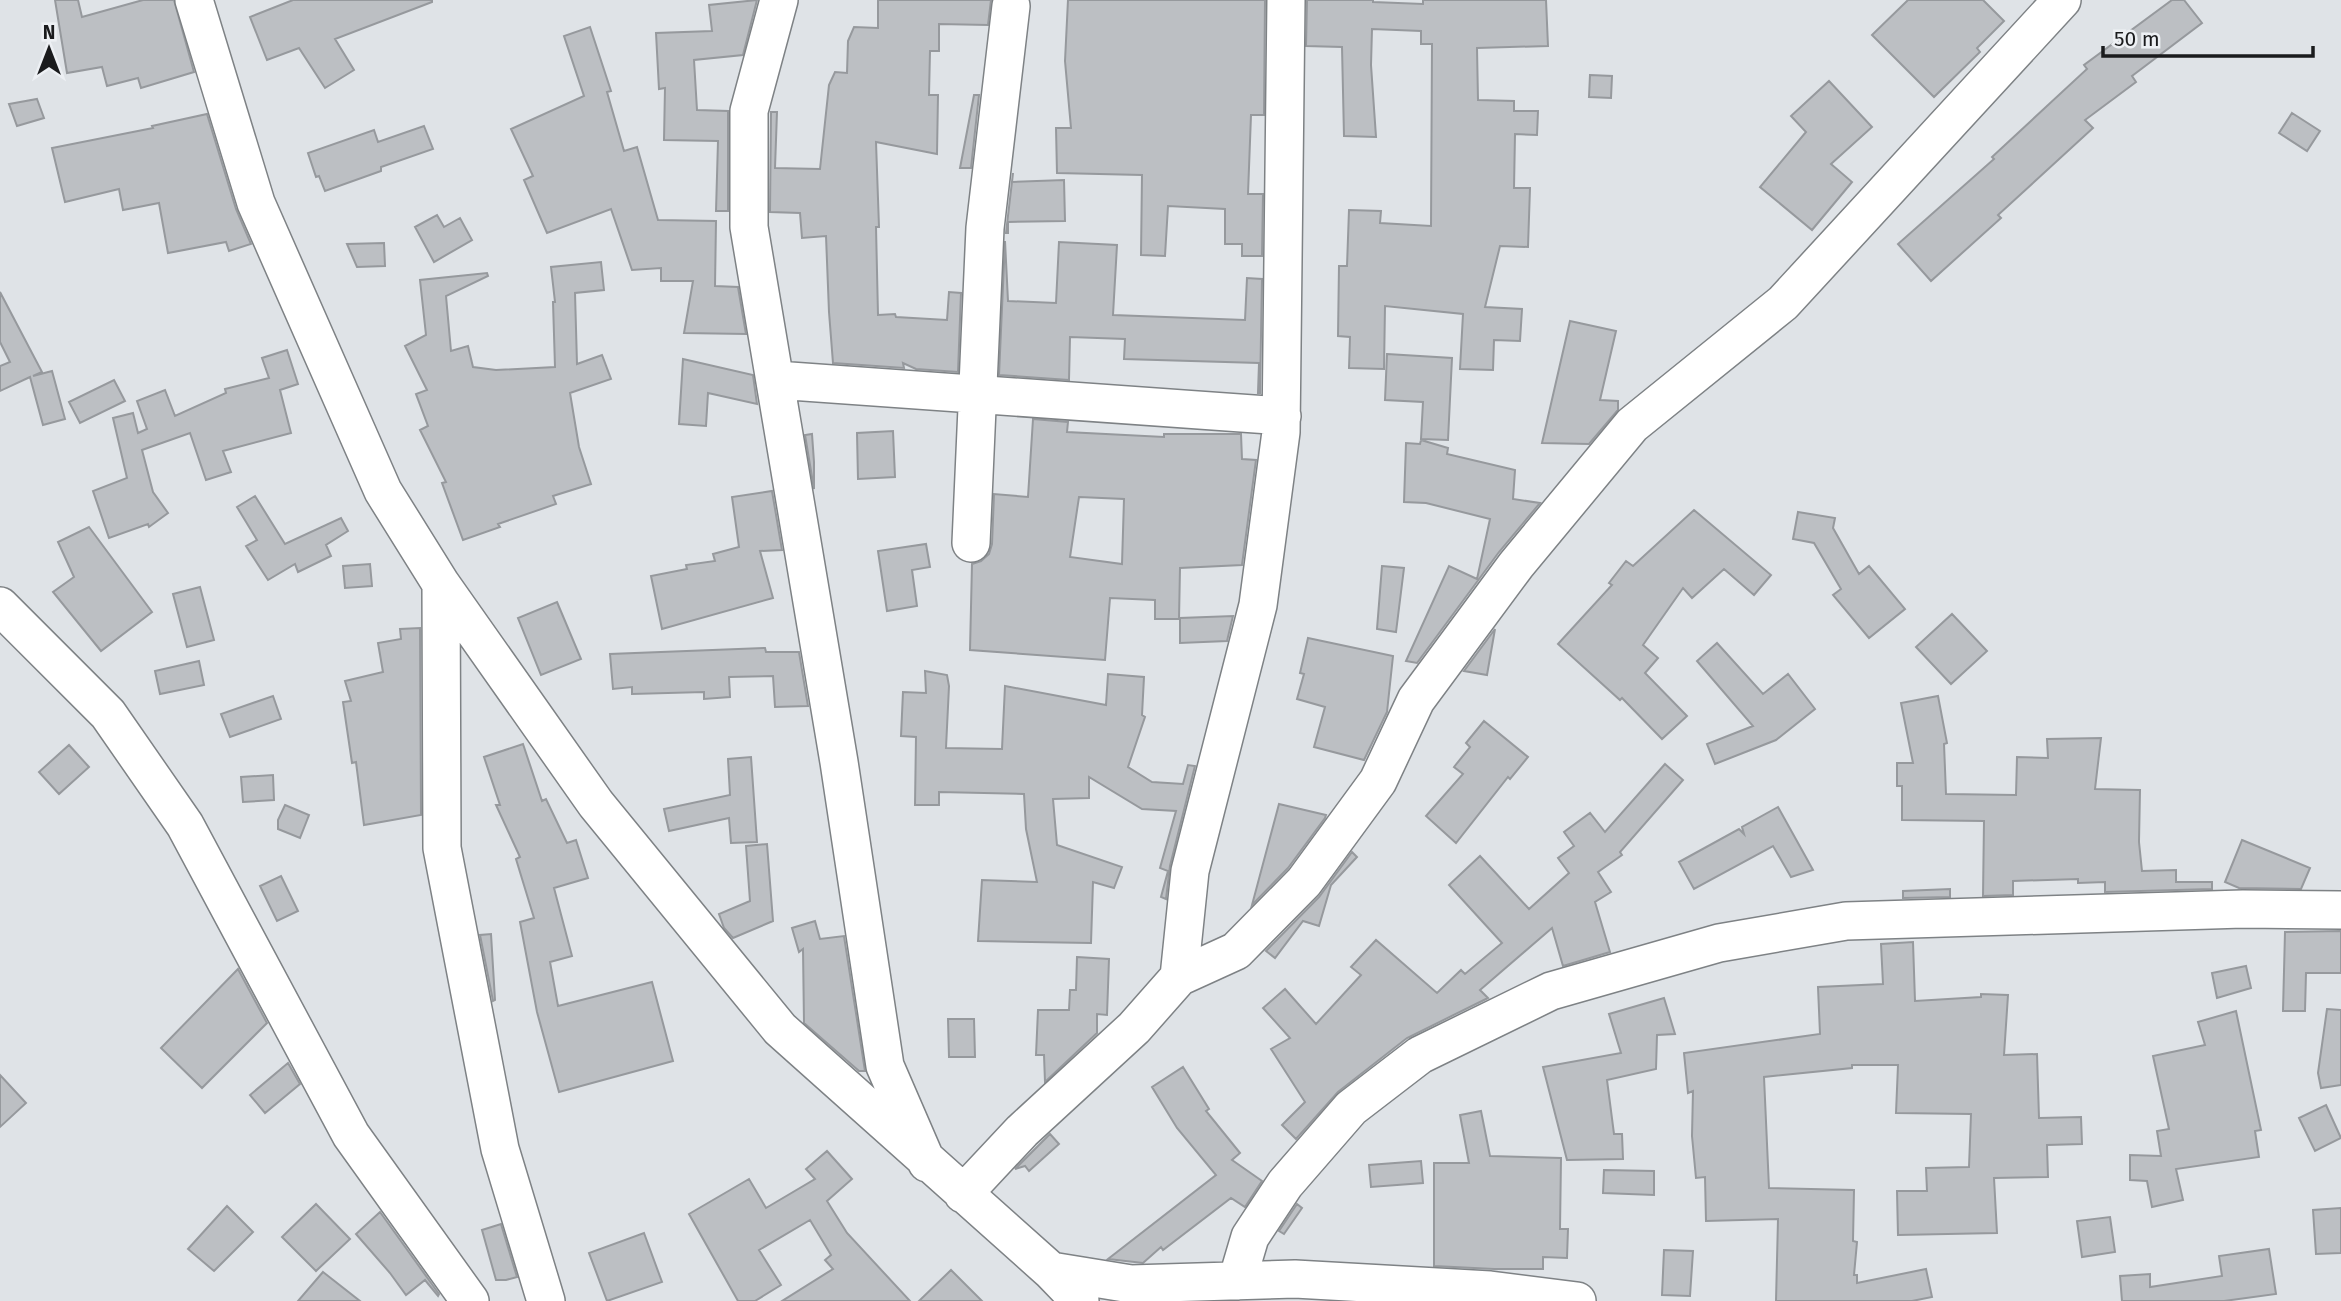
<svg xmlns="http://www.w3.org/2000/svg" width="2341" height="1301" viewBox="0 0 2341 1301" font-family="'Fira Sans',sans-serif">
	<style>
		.building { fill: #bcbfc3; stroke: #96999d; stroke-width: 2; fill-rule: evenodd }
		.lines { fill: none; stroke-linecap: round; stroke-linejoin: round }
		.minor-casing { stroke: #7e8285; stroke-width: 40 }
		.minor { stroke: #fff; stroke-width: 37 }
	</style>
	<rect width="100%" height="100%" fill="#dfe3e7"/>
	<path class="building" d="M55 0H78L82 17 143 0H174L194 72 141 88 138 78 107 86 102 67 67 73Z
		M293 0H432V2L335 39 354 70 325 88 299 48 267 60 250 17Z
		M757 0 743 55 694 60 697 110 728 111V211H716L718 141 664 140 665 88 659 89 656 33 712 31 709 5Z
		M878 0H991L988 25 939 24V51H930L929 95H938L937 154 876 142 879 227H876L878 315 895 314 896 317 947 320 949 292 961 293 958 372 916 369 903 363 904 368 833 363 829 312 826 236 802 238 800 213 770 212 771 112H777L775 168 820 169 829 85 835 72 847 73 848 41 854 27 878 28Z
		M1068 0H1265L1264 115H1251L1248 194H1263L1262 256H1242V244H1225V209L1168 206 1165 256 1141 255 1142 175 1057 173 1056 128H1071L1065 61Z
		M1307 0H1373V2L1423 4V0H1546L1548 46 1477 48 1478 100 1514 101V111H1538L1537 135 1515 134 1514 188H1530L1528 247 1500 246 1485 307 1522 309 1520 341 1494 340 1493 370 1460 369 1463 314 1385 306 1384 369 1349 368 1350 337 1338 336 1339 266H1347L1349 210 1381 211 1380 223 1431 226 1432 44H1421V31L1372 29 1371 65 1376 137 1344 136 1342 47 1306 46Z
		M1908 0H1983L2004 21 1977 48 1980 52 1934 97 1872 35Z
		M2172 0H2184L2202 23 2132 76 2136 82 2085 120 2093 128 1998 215 2001 218 1931 281 1898 244 1994 159 1992 157 2087 69 2084 65Z
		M590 27 611 91 607 92 624 151 637 147 658 220 716 221 715 286 738 287 746 334 684 333 693 281H661V268L632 270 611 209 547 233 524 180 533 176 511 129 584 96 564 36Z
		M1590 75 1612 76 1611 98 1589 97Z
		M1829 81 1872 127 1831 164 1852 182 1812 230 1760 187 1806 132 1791 116Z
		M974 95H979L971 168H960Z
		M37 99 44 118 17 126 9 104Z
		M2292 113 2320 131 2307 151 2279 133Z
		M207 114 236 209 251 244 229 251 226 242 168 253 159 203 123 210 119 189 65 202 52 148 153 128 152 126Z
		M424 126 433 149 381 167V171L325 191 319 176 316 177 308 153 374 130 378 142Z
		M1013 173 1012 182 1064 180 1065 221 1008 222V233H1006Z
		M437 215 444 227 460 218 472 240 434 262 415 227Z
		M1005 241 1008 301 1056 303 1059 242 1117 245 1113 315 1245 320 1247 278 1262 279 1260 393H1258L1259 363 1124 359 1125 339 1070 337 1069 380 999 375Z
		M384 243 385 266 357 267 347 244Z
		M601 262 604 290 575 293 577 364 602 355 611 379 570 393 579 447 591 484 553 496 556 504 498 524 500 527 463 540 442 483 446 482 420 430 428 426 416 394 427 390 405 346 426 335 420 280 487 273 488 276 446 296 451 351 468 346 473 367 496 370 555 367 553 302H555L551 267Z
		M0 292 42 372 33 376 52 371 65 419 43 425 30 377 0 391V366L10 362 0 342Z
		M1570 321 1616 331 1600 400 1618 401V410L1589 444 1542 443Z
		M287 350 298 384 280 390 291 433 223 451 231 472 206 480 190 433 142 450 153 492 168 513 149 527 148 524 109 538 93 491 127 478 113 418 133 413 138 433 147 429 137 401 165 390 175 416 226 393 225 389 269 378 262 358Z
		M1387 354 1452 358 1448 440 1421 439 1423 402 1385 400Z
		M683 359 753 375 757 404 708 393 706 426 679 424Z
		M114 380 125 401 80 423 69 402Z
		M1033 419 1068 422 1067 432 1164 437V434H1241L1242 459 1256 460 1242 565 1180 568 1179 619H1155V600L1110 598 1105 660 970 650 972 564 981 561 989 554 992 544 994 494 1028 497ZM1079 497 1124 499 1122 564 1070 557Z
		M893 431 895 477 858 479 857 433Z
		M812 434 814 462V489L805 435Z
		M1421 440 1448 448 1447 454 1515 470 1513 499 1540 503 1499 552 1417 663 1406 661 1449 566 1477 579 1490 519 1426 503 1404 502 1406 443 1420 444Z
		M772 491 782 550 760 551 773 598 662 629 651 576 687 569 686 565 715 561 713 554 739 547 732 497Z
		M255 496 285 544 341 518 348 531 326 545 331 556 298 572 295 564 268 580 246 546 257 540 237 507Z
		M1694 510 1771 575 1754 595 1724 569 1692 598 1683 588 1643 645 1658 658 1645 673 1687 716 1662 739 1622 698 1620 700 1558 644 1612 585 1609 583 1626 561 1633 566Z
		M1798 512 1835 518 1833 528 1859 574 1869 566 1905 609 1869 638 1833 595 1841 589 1814 543 1793 539Z
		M89 527 152 612 101 651 53 592 74 577 58 542Z
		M926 544 930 567 912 570 917 606 887 611 878 551Z
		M370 564 372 586 345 588 343 566Z
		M1382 566 1404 568 1396 632 1377 629Z
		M200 587 214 640 187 647 173 594Z
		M557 602 581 659 541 675 518 618Z
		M1952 614 1987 651 1951 684 1916 647Z
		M1233 616 1227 641 1180 643V618Z
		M420 628 421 815 364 825 356 762 352 763 343 702 351 701 345 681 383 672 378 643 401 639 400 629Z
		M1495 629 1487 675 1464 671Z
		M1308 638 1393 656 1387 712 1364 760 1314 747 1325 707 1297 699 1304 674 1300 673Z
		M1717 643 1763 694 1788 674 1815 709 1776 740 1715 764 1707 744 1753 726 1697 661Z
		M765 648 766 652H799L808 706 775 707 773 676 729 677 730 697 704 699V692L632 694V687L613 689 610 654Z
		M199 661 204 685 160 694 155 671Z
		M925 671 947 675 949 686 946 748 1002 749 1005 686 1106 705 1108 674 1144 677 1142 715 1145 717 1128 767 1152 782 1183 784 1188 765 1195 766 1170 866 1166 899 1161 897 1168 871 1160 868 1176 811 1142 809 1089 777V798L1053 799 1057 845 1122 867 1114 888 1093 882 1091 943 978 941 982 880 1037 882 1026 829 1024 794 939 792V805H915L916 737 901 736 903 692 926 693Z
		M273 696 281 719 230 737 221 714Z
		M1938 696 1947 743 1944 744 1946 794 2016 795 2017 757 2048 758 2047 739 2101 738 2095 789 2140 790 2139 842 2142 871 2176 870V882H2212V889L2105 892V882L2078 883V879L2013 881V895L1983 896 1984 821 1902 820V786H1897V763H1913L1901 703Z
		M1484 721 1528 757 1510 779 1508 777 1456 843 1426 816 1463 774 1454 767 1470 747 1466 743Z
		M523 744 542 801 546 799 567 843 576 840 588 878 554 888 572 956 550 962 558 1006 652 982 673 1061 559 1092 537 1012 520 922 534 918 516 859 520 857 496 805H500L484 757Z
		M69 745 89 767 59 794 39 772Z
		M751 757 757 842 731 843 729 818 669 831 664 809 730 795 728 759Z
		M1665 764 1683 780 1620 852 1622 855 1598 872 1611 892 1595 902 1610 952 1563 966 1552 928 1480 990 1488 998 1486 999 1407 1038 1338 1092 1296 1139 1282 1125 1305 1102 1271 1049 1290 1038 1263 1008 1285 989 1316 1024 1361 975 1351 967 1376 940 1437 993 1461 970 1465 974 1502 943 1449 885 1480 856 1529 909 1569 873 1558 858 1574 846 1564 832 1590 813 1605 832Z
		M273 775 274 800 243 802 241 777Z
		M1279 804 1326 815 1325 818 1288 868 1252 905Z
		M285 805 309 815 300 838 278 829V820Z
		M1778 807 1813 870 1791 877 1773 846 1694 889 1679 862 1739 829 1744 834 1742 827Z
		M2242 840 2310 868 2301 889 2239 888 2225 882Z
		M767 844 773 921 733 938 724 928 719 914 750 901 746 846Z
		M1352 852 1357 857 1331 885 1319 926 1303 921 1275 958 1266 951 1319 897Z
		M281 876 298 911 277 921 260 886Z
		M1950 889V897L1903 898V891Z
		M815 921 820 939 844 936 865 1071H859L804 1023 803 949 799 952 792 928Z
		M2341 931V973H2306L2305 1011H2283L2285 932Z
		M491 934 495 1000 493 1001 480 935Z
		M1913 942 1915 1001 1981 997V994L2008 995 2004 1055 2037 1054 2039 1118 2081 1117 2082 1144 2047 1145 2048 1177 1994 1178 1997 1233 1898 1235 1897 1191H1927L1926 1168 1969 1167 1971 1114 1896 1113 1898 1065H1852V1068L1764 1077 1769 1188 1854 1190 1853 1241 1857 1242 1854 1275H1857V1283L1926 1269 1932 1297 1912 1301H1776L1778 1219 1706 1221 1705 1177 1696 1178 1692 1136 1693 1091 1688 1093 1684 1053 1820 1034 1818 987 1883 984 1881 944Z
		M1077 957 1109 959 1107 1015 1097 1014V1033L1045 1082 1044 1055H1036L1038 1010H1069L1070 990H1076Z
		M2246 966 2251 988 2217 998 2212 973Z
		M238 969 267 1023 202 1088 161 1048Z
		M1664 998 1675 1034 1657 1035 1656 1069 1607 1080 1614 1134H1622L1623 1159 1567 1160 1543 1067 1621 1053 1609 1014Z
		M2327 1009 2341 1010V1085L2321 1088 2318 1073Z
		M2236 1011 2261 1130 2255 1131 2259 1157 2176 1169 2183 1200 2152 1207 2147 1181 2130 1180V1155L2161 1156 2157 1131 2169 1129 2153 1056 2205 1045 2198 1022Z
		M948 1019H974L975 1057H949Z
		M288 1063 300 1084 265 1113 250 1095Z
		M1183 1067 1209 1109 1206 1111 1240 1153 1232 1160 1262 1181 1245 1207 1231 1198 1163 1250 1161 1247 1143 1263 1108 1259 1216 1175 1177 1128 1152 1087Z
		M0 1075 26 1103 0 1127Z
		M2326 1105 2341 1138 2315 1151 2299 1118Z
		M1481 1111 1490 1156 1561 1158 1560 1229H1568L1567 1258 1543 1257V1269H1494L1434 1266V1163H1469L1460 1115Z
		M1050 1134 1059 1144 1029 1171 1025 1166 1015 1169Z
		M827 1151 852 1179 827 1201 847 1233 910 1301H782L833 1269 825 1260 831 1255 810 1220 759 1250 781 1285 755 1301H738L689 1214 749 1179 766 1208 815 1179 806 1169Z
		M1421 1161 1423 1183 1371 1187 1369 1165Z
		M1604 1170 1654 1171V1195L1603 1193Z
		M316 1204 350 1239 316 1271 282 1237Z
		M1297 1204 1302 1208 1284 1234 1279 1231Z
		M227 1206 253 1232 214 1271 188 1249Z
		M2341 1208V1253L2316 1254 2313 1210Z
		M380 1212 439 1294 438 1296 425 1280 406 1295 390 1273 356 1234Z
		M2110 1217 2115 1252 2082 1257 2077 1221Z
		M501 1224 517 1277 506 1280H496L482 1230Z
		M644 1233 662 1282 607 1301 589 1253Z
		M2269 1249 2276 1294 2224 1301H2122L2120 1276 2150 1274V1287L2222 1276 2219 1256Z
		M1664 1250 1693 1251 1690 1296 1662 1295Z
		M951 1270 982 1301H919Z
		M323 1272 360 1301H298Z"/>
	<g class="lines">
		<defs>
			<path id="minor" d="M194 0 256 203 383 491 441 584 442 848 500 1149 546 1301
				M779 0 749 111V227L839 762 885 1066 927 1163
				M776 380 1282 416
				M971 543 985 228 1011 6
				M441 584 596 804 780 1029 1051 1271 1080 1301
				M0 606 108 714 185 825 351 1135 470 1301
				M1179 977 1236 951 1304 882 1378 781 1416 700 1516 565 1632 425 1783 303 2062 0
				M963 1194 1022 1131 1134 1028 1179 977 1190 871 1258 605 1281 432 1286 0
				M1051 1271 1131 1284 1295 1279 1490 1290 1577 1301
				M1237 1281 1250 1237 1285 1184 1351 1108 1420 1055 1551 991 1719 943 1846 921 2243 909 2341 910"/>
		</defs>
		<use href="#minor" class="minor-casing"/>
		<use href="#minor" class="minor"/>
	</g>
	<g transform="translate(49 49)" stroke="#edf0f4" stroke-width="5" paint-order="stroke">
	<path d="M0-5L12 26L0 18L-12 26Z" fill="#1a1b1d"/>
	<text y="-10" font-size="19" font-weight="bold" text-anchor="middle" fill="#1a1b1d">N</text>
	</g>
	<path d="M2103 46v10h210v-10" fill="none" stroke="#1a1b1d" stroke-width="3.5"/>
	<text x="2114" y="46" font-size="21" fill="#1a1b1d" stroke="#edf0f4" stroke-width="5" paint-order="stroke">50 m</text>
</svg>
